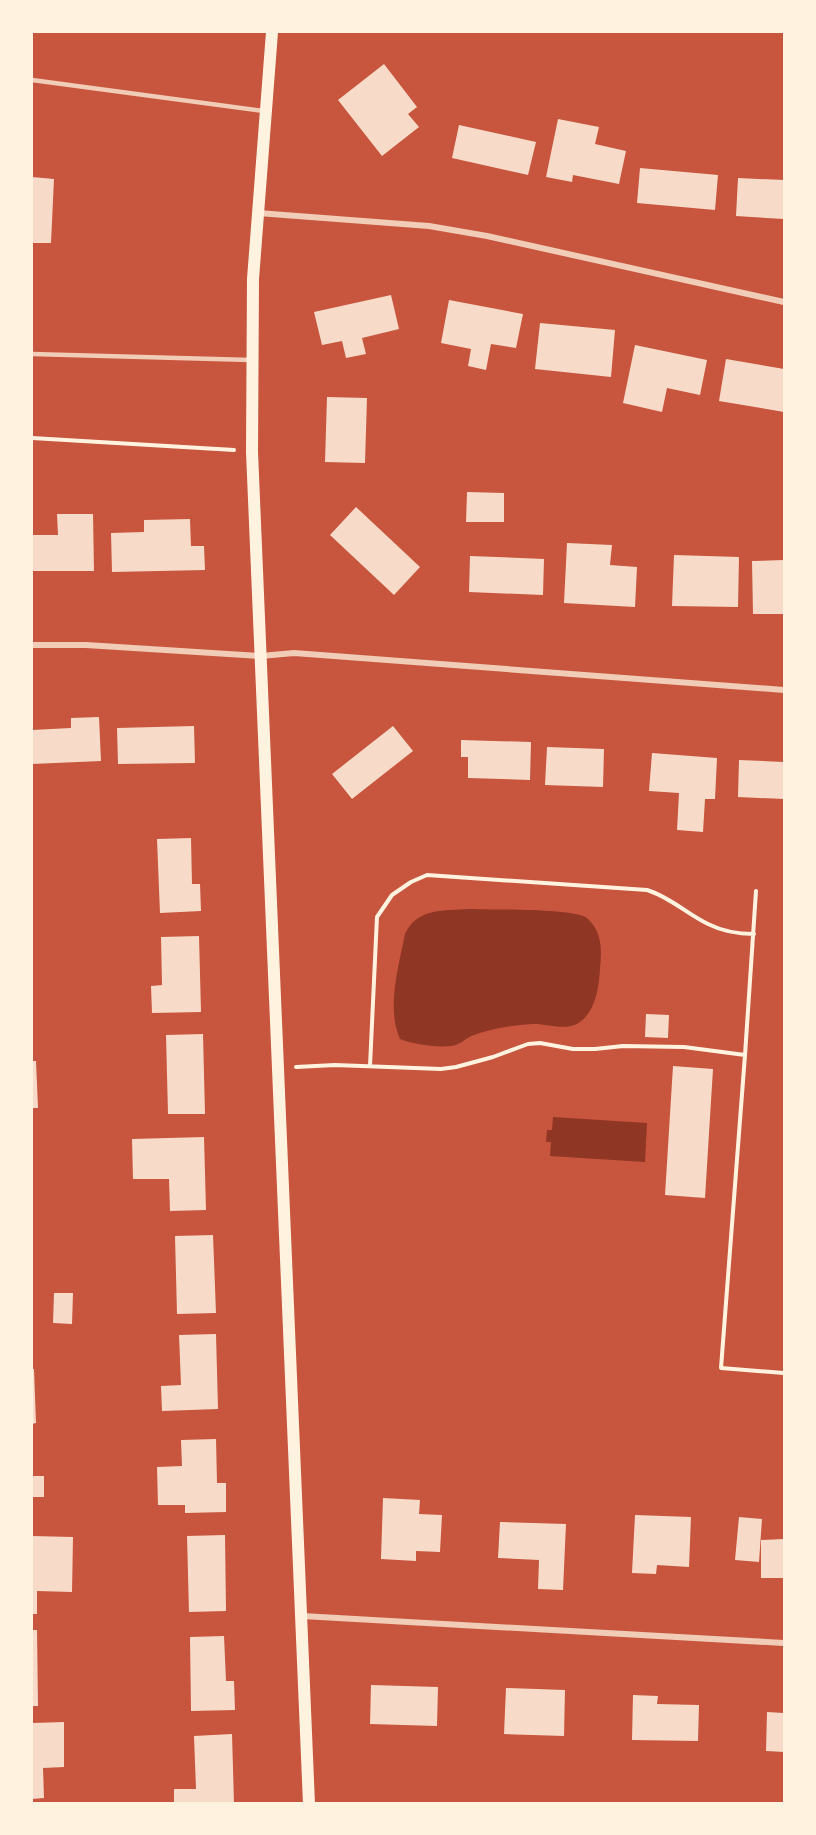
<svg xmlns="http://www.w3.org/2000/svg" width="816" height="1835" viewBox="0 0 816 1835" font-family="'Source Sans 3',sans-serif">
	<style>
		.water { fill: #8f3625 }
		.building { fill: #f7dbc8 }
		.lines { fill: none; stroke-linecap: round; stroke-linejoin: round }
		.path { stroke: #fff3e0; stroke-width: 4 }
		.service { stroke: #f1ccb7; stroke-width: 4.5 }
		.minor { stroke: #f1ccb7; stroke-width: 6 }
		.secondary { stroke: #fff3e0; stroke-width: 12 }
	</style>
	<rect width="100%" height="100%" fill="#c8553d"/>
	<path class="water" d="M470 909C491 910 574 908 587 918 602 931 602 950 600 968 599 987 596 1010 580 1022 567 1032 547 1023 532 1024 517 1025 501 1027 487 1031 480 1033 472 1035 466 1039 463 1041 461 1043 458 1044 446 1050 412 1044 400 1039 386 1008 399 965 405 934 418 907 444 911 470 909Z
		M553 1117 647 1123 645 1162 550 1156 551 1142H546L547 1130H552Z"/>
	<path class="building" d="M384 64 417 107 408 114 419 127 382 156 338 100Z
		M558 119 599 127 595 144 626 151 619 184 573 175 572 182 546 177Z
		M459 125 536 142 528 175 452 158Z
		M640 168 718 175 715 210 637 203Z
		M32 177 54 179 51 243H32Z
		M738 178 784 180V219L736 216Z
		M391 295 399 329 362 338 366 354 346 358 342 341 322 345 314 312Z
		M449 300 523 314 516 348 491 344 486 370 468 366 471 349 441 343Z
		M540 323 615 330 611 377 535 369Z
		M635 345 707 360 700 395 667 388 662 412 623 403Z
		M726 359 784 369V412L719 401Z
		M327 397 367 398 365 463 325 462Z
		M467 492 504 493V522H466Z
		M356 507 420 567 394 595 330 535Z
		M57 514H93L94 571H32V535H58Z
		M190 519 191 546H204L205 570 112 572 111 533 144 532V520Z
		M567 543 612 545 610 565 637 567 635 607 564 603Z
		M674 555 739 557 738 607 672 606Z
		M470 556 544 559 543 595 469 592Z
		M784 560V614H753L752 561Z
		M99 717 101 761 32 764V730L71 728V718Z
		M194 726 195 763 118 764 117 728Z
		M393 726 413 751 352 799 332 774Z
		M461 740 531 742 530 780 468 778V757H461Z
		M547 747 604 749 603 787 545 785Z
		M652 753 717 758 715 799H705L703 832 677 830 679 793 649 791Z
		M739 760 784 762V799L738 797Z
		M191 838 192 884H200L201 911 160 913 157 839Z
		M199 936 201 1012 152 1013 151 986 162 985 161 937Z
		M646 1014 669 1015 668 1038 645 1037Z
		M203 1034 205 1114H168L166 1035Z
		M32 1061H36L38 1108H32Z
		M673 1066 713 1069 705 1198 665 1195Z
		M204 1137 206 1210 170 1211 169 1179H133L132 1139Z
		M213 1235 216 1313 177 1314 175 1236Z
		M54 1293H73L72 1324 53 1323Z
		M216 1334 218 1409 162 1411 161 1386 181 1385 179 1335Z
		M32 1369H34L36 1423 32 1424Z
		M216 1439 217 1483H226V1512L185 1513V1505H158L157 1467 182 1466 181 1440Z
		M32 1476H44V1497H32Z
		M383 1498 420 1500 419 1514 442 1515 440 1552 416 1551V1561L381 1559Z
		M635 1515 691 1517 689 1567 657 1565 656 1574 632 1573Z
		M739 1517 762 1519 759 1562 735 1560Z
		M500 1522 566 1524 563 1590 538 1589 539 1560 498 1558Z
		M225 1535 226 1611 189 1612 187 1536Z
		M32 1536 73 1537 72 1592 37 1591V1614H32Z
		M784 1539V1578H761V1540Z
		M32 1630H37L38 1706H32Z
		M224 1636 226 1681H234L235 1710 191 1711 190 1637Z
		M371 1685 438 1687 437 1726 370 1724Z
		M506 1688 565 1690 564 1736 504 1734Z
		M633 1695 658 1696 657 1704 699 1705 698 1741 632 1740Z
		M767 1712 784 1713V1752L766 1751Z
		M64 1722V1767L43 1768 44 1798 32 1799V1723Z
		M232 1734 234 1804H174V1789H196L194 1736Z"/>
	<g class="lines">
		<path class="path" d="M32 438 234 450
			M745 1055 721 1368 784 1373
			M370 1066 377 917 392 895 411 882 427 875 647 890C670 897 687 914 708 924 722 931 738 934 754 934
			M296 1067 335 1065 441 1069 456 1067 493 1057 528 1044 540 1043 573 1049H595L623 1046 684 1047 745 1055 756 891"/>
		<path class="service" d="M32 80 264 111
			M32 354 251 360"/>
		<path class="minor" d="M258 213 429 226 487 236 784 302
			M32 645H86L261 656 294 653 784 690
			M302 1616 784 1643"/>
		<path class="secondary" d="M272 32 253 279 252 452 309 1804"/>
	</g>
	<rect width="816" height="1835" fill="none" stroke="#fff3e0" stroke-width="66"/>
</svg>
